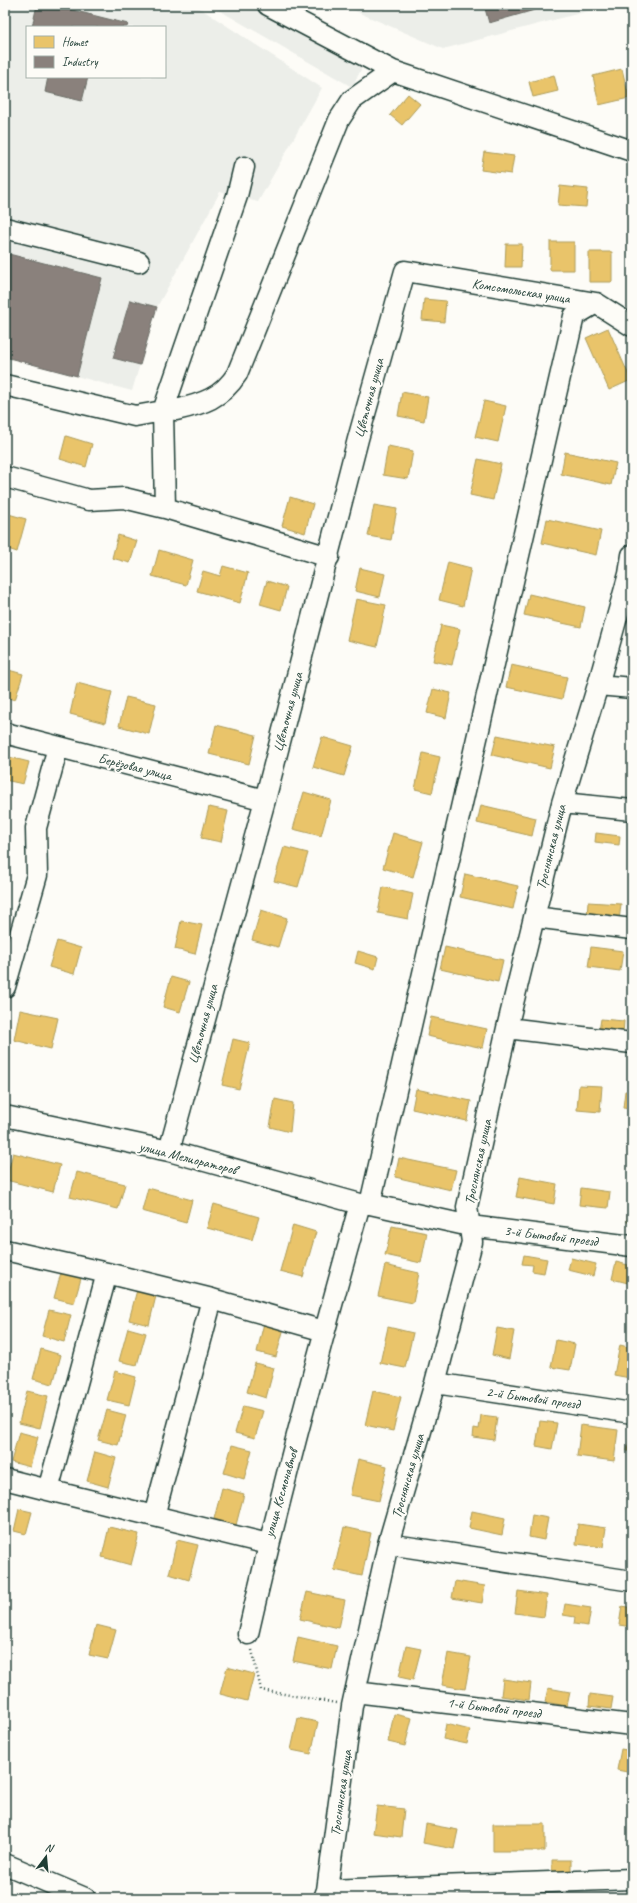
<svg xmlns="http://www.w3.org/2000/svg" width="637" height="1903" viewBox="0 0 637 1903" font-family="Caveat,sans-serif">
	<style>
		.built { fill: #eceee9; fill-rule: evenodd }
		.homes { fill: #e9c46a; stroke: #ac9c5a }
		.industry { fill: #8a817c; stroke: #6a6d66 }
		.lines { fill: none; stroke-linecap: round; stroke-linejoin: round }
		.minor-casing { stroke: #1f3d34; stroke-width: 23 }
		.path { stroke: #1f3d34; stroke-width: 2.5; stroke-dasharray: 1 3; stroke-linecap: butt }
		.minor { stroke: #fdfcf7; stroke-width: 20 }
		.labels { text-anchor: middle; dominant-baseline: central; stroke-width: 4; stroke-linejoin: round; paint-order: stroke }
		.street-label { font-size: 14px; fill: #1f3d34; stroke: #fdfcf7 }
	</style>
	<rect width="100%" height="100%" fill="#fdfcf7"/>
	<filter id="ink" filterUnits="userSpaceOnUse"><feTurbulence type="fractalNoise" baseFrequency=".025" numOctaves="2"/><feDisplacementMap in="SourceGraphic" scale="8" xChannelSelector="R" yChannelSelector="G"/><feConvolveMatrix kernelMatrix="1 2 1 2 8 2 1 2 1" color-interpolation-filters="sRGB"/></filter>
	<g filter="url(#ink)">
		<path class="built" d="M5 5H195L322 88 258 202 220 192 157 307 132 391 5 357ZM27 27H165V77H27Z
			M210 5H249L362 68 352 87Z
			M341 5H611L443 49Z"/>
		<path class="homes" d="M622 69 629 98 599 105 593 76Z
			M554 75 558 91 533 97 529 82Z
			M408 94 420 104 402 125 390 115Z
			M484 152 514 156 511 174 481 170Z
			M560 186 588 189 586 207 558 205Z
			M550 242H574V270H550Z
			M506 244H522L521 267H505Z
			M589 252H612V282H589Z
			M424 299 446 301 444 322 422 320Z
			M608 328 631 380 609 390 586 338Z
			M402 392 428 397 424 421 398 416Z
			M484 401 506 406 498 442 475 437Z
			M66 436 92 444 86 467 60 459Z
			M388 446 413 451 408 479 383 475Z
			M565 452 616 463 611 485 561 474Z
			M478 459 501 464 493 500 470 495Z
			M290 497 313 504 305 533 282 526Z
			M374 505 397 509 391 540 368 536Z
			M5 513 26 519 17 552 5 548Z
			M547 519 601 531 596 555 542 543Z
			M118 535 137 541 130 563 112 558Z
			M159 550 193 560 186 585 152 576Z
			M448 562 471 568 463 606 439 600Z
			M223 566 248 573 240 603 197 591 203 571 220 576Z
			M360 568 385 574 380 597 355 591Z
			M267 581 287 587 281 610 260 604Z
			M529 594 585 607 581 627 524 615Z
			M356 599 386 605 377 647 347 640Z
			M441 625 460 629 452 665 433 661Z
			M511 665 567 677 562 699 506 687Z
			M5 669 23 674 15 700 5 697Z
			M77 683 112 692 105 723 70 714Z
			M433 689 451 693 446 718 427 713Z
			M126 697 156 704 149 734 119 726Z
			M216 725 256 735 249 764 209 754Z
			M497 735 555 747 550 768 492 755Z
			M322 737 353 746 344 776 313 767Z
			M423 753 440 757 432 793 415 789Z
			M9 757 29 762 23 784 5 780Z
			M304 792 331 800 321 836 293 829Z
			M481 805 536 818 532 836 477 823Z
			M209 807 228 811 221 842 201 838Z
			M393 833 423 842 413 877 383 868Z
			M596 833 620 836 619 845 595 842Z
			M284 847 308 853 298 887 274 881Z
			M465 874 518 886 513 909 460 897Z
			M383 887 413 894 408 919 378 913Z
			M588 902 621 904 619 921 587 918Z
			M261 910 287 918 278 947 252 940Z
			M181 921 202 925 195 954 175 949Z
			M57 941 81 948 74 974 49 967Z
			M445 947 503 960 498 982 440 969Z
			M591 947 623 951 620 971 588 967Z
			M358 951 378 957 375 969 355 963Z
			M171 977 189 982 180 1012 163 1007Z
			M20 1010 58 1018 51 1049 14 1040Z
			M431 1017 487 1029 483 1048 427 1036Z
			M601 1019 624 1021 623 1034 599 1031Z
			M233 1039 250 1043 239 1089 222 1085Z
			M579 1085 602 1086 600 1112 577 1110Z
			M416 1089 471 1101 467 1121 412 1109Z
			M625 1091 632 1092V1109L623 1108Z
			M275 1099 293 1103 290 1132 270 1127Z
			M13 1153 60 1165 53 1192 6 1180Z
			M399 1158 456 1170 451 1190 395 1177Z
			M77 1172 125 1184 118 1209 70 1197Z
			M520 1177 557 1184 554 1204 516 1197Z
			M148 1188 192 1200 186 1223 142 1211Z
			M581 1188 610 1192 608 1208 579 1205Z
			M630 1194H632V1222H627Z
			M214 1204 259 1217 252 1240 207 1228Z
			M293 1225 316 1232 303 1277 280 1271Z
			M392 1226 427 1233 421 1263 385 1255Z
			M524 1255 547 1259 544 1273 532 1271 533 1265 522 1264Z
			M571 1258 596 1264 593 1276 568 1270Z
			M616 1262 632 1266V1284L612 1279Z
			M385 1265 419 1273 413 1303 378 1296Z
			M62 1269 82 1275 74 1303 54 1298Z
			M137 1290 156 1296 149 1325 129 1320Z
			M49 1310 71 1315 64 1342 42 1336Z
			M264 1323 284 1328 276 1357 257 1352Z
			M388 1327 413 1333 405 1368 380 1363Z
			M128 1328 146 1333 137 1365 119 1361Z
			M497 1328 514 1331 509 1359 492 1355Z
			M556 1340 575 1344 570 1370 551 1367Z
			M620 1345 632 1348 630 1378 614 1375Z
			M41 1349 61 1355 53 1384 33 1379Z
			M255 1363 274 1368 266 1398 247 1392Z
			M115 1371 136 1377 129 1405 107 1400Z
			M27 1391 48 1396 40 1428 19 1423Z
			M373 1391 401 1397 393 1431 365 1425Z
			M243 1406 263 1411 255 1438 235 1433Z
			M107 1410 126 1415 118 1445 98 1440Z
			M481 1415 497 1417 494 1440 473 1437 474 1428 479 1429Z
			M540 1421 557 1423 552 1449 536 1446Z
			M581 1425 618 1430 614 1461 577 1456Z
			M631 1431H632V1452L627 1451Z
			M19 1432 38 1437 30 1467 11 1462Z
			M232 1445 252 1450 244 1479 224 1473Z
			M95 1452 116 1458 108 1487 87 1481Z
			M358 1459 387 1466 379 1501 350 1495Z
			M222 1488 244 1494 236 1525 214 1519Z
			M19 1509 32 1512 26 1534 14 1531Z
			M472 1511 505 1518 502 1535 469 1528Z
			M532 1515 548 1518 544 1540 529 1537Z
			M578 1524 606 1528 603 1547 576 1544Z
			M109 1527 139 1534 131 1565 102 1557Z
			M344 1527 371 1533 362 1576 334 1570Z
			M177 1540 198 1545 189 1580 169 1574Z
			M455 1581 485 1586 482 1603 452 1598Z
			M518 1591 547 1595 544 1617 515 1613Z
			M307 1592 345 1600 339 1628 300 1619Z
			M565 1604 591 1608 588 1626 574 1624 575 1617 563 1615Z
			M622 1606 632 1608V1627L619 1625Z
			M96 1625 116 1630 108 1659 89 1655Z
			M298 1637 337 1646 332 1669 293 1661Z
			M406 1646 421 1649 413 1680 399 1677Z
			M448 1653 471 1657 465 1689 442 1685Z
			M227 1667 254 1674 247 1701 220 1694Z
			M503 1679 531 1683 529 1700 501 1696Z
			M548 1688 570 1692 567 1706 545 1702Z
			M590 1694 613 1697 611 1709 589 1706Z
			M394 1714 412 1718 405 1746 388 1742Z
			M298 1718 318 1722 311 1754 291 1750Z
			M446 1724 470 1730 467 1744 443 1739Z
			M621 1749 632 1751V1773L617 1770Z
			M377 1806 404 1809 401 1837 373 1833Z
			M426 1824 458 1830 454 1849 423 1843Z
			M493 1824H545V1851H493Z
			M552 1860H571V1878H552Z"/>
		<path class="industry" d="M37 5H52L128 24 127 27H32Z
			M484 5H552L489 23Z
			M48 77H88L82 101 45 92Z
			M5 253 102 278 77 376 5 357Z
			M130 300 157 307 140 365 113 358Z"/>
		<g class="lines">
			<defs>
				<path id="minor" d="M268 5 393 71 632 151
					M5 228 139 262
					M596 303 574 316 370 1204 470 1226 632 1246
					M5 385 135 416 163 411 165 508
					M176 410C202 404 222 398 237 374L339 120 352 100 393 71
					M163 411 237 196 244 167
					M5 477 89 500 124 498 165 508 329 557
					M598 685 632 688
					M5 733 265 800
					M562 803 632 810
					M534 917 632 929
					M5 987 37 875 36 828 58 747
					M507 1028 632 1043
					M5 1116 169 1151 360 1204H370
					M169 1151 265 800 358 439 405 271 596 303 632 326
					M5 1250 107 1273
					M435 1383 632 1413
					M5 1479 48 1490
					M154 1516 212 1299
					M268 1544 48 1490 107 1273 212 1299 324 1331
					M388 1544 632 1581
					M248 1634C281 1489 320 1346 360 1204
					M355 1692 632 1725
					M5 1864 85 1898
					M327 1890 632 1879
					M324 1898 327 1890 352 1706 388 1544 435 1383 472 1242 467 1207 507 1028 562 803 598 685 629 574 632 555"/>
			</defs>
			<use href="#minor" class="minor-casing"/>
			<path class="path" d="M252 1650 261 1690 336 1703"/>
			<use href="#minor" class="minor"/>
		</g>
	</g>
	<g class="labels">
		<g class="street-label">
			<text transform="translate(521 291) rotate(9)">Комсомольская улица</text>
			<text transform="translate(369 398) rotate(-75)">Цветочная улица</text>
			<text transform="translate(288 712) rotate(-75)">Цветочная улица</text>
			<text transform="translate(135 767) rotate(14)">Берёзовая улица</text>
			<text transform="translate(551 847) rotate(-76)">Троснянская улица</text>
			<text transform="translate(203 1024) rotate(-75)">Цветочная улица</text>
			<text transform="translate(188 1158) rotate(14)">улица Мелиораторов</text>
			<text transform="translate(478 1162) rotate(-78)">Троснянская улица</text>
			<text transform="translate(551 1236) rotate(7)">3-й Бытовой проезд</text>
			<text transform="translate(533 1398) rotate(8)">2-й Бытовой проезд</text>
			<text transform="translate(408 1476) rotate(-74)">Троснянская улица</text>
			<text transform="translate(281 1493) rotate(-74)">улица Космонавтов</text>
			<text transform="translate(494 1708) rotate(7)">1-й Бытовой проезд</text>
			<text transform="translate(341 1793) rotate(-82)">Троснянская улица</text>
		</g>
	</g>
	<rect width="637" height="1903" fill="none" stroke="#fdfcf7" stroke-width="20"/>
	<rect x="10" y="10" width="617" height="1883" fill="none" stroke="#1f3d34" stroke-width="1.5" filter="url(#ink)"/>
	<rect x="26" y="26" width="140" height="52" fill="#fdfcf7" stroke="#a4b0a9"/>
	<rect x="34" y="36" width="20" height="12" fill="#e9c46a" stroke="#a4b0a9"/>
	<text x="62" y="46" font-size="12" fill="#1f3d34">Homes</text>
	<rect x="34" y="56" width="20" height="12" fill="#8a817c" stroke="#a4b0a9"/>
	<text x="62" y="66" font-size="12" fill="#1f3d34">Industry</text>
	<g transform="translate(46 1857) rotate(16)" stroke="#fdfcf7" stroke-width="3" paint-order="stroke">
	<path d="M0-3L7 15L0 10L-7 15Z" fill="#1f3d34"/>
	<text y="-6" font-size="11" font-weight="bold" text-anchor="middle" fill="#1f3d34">N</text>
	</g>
</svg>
